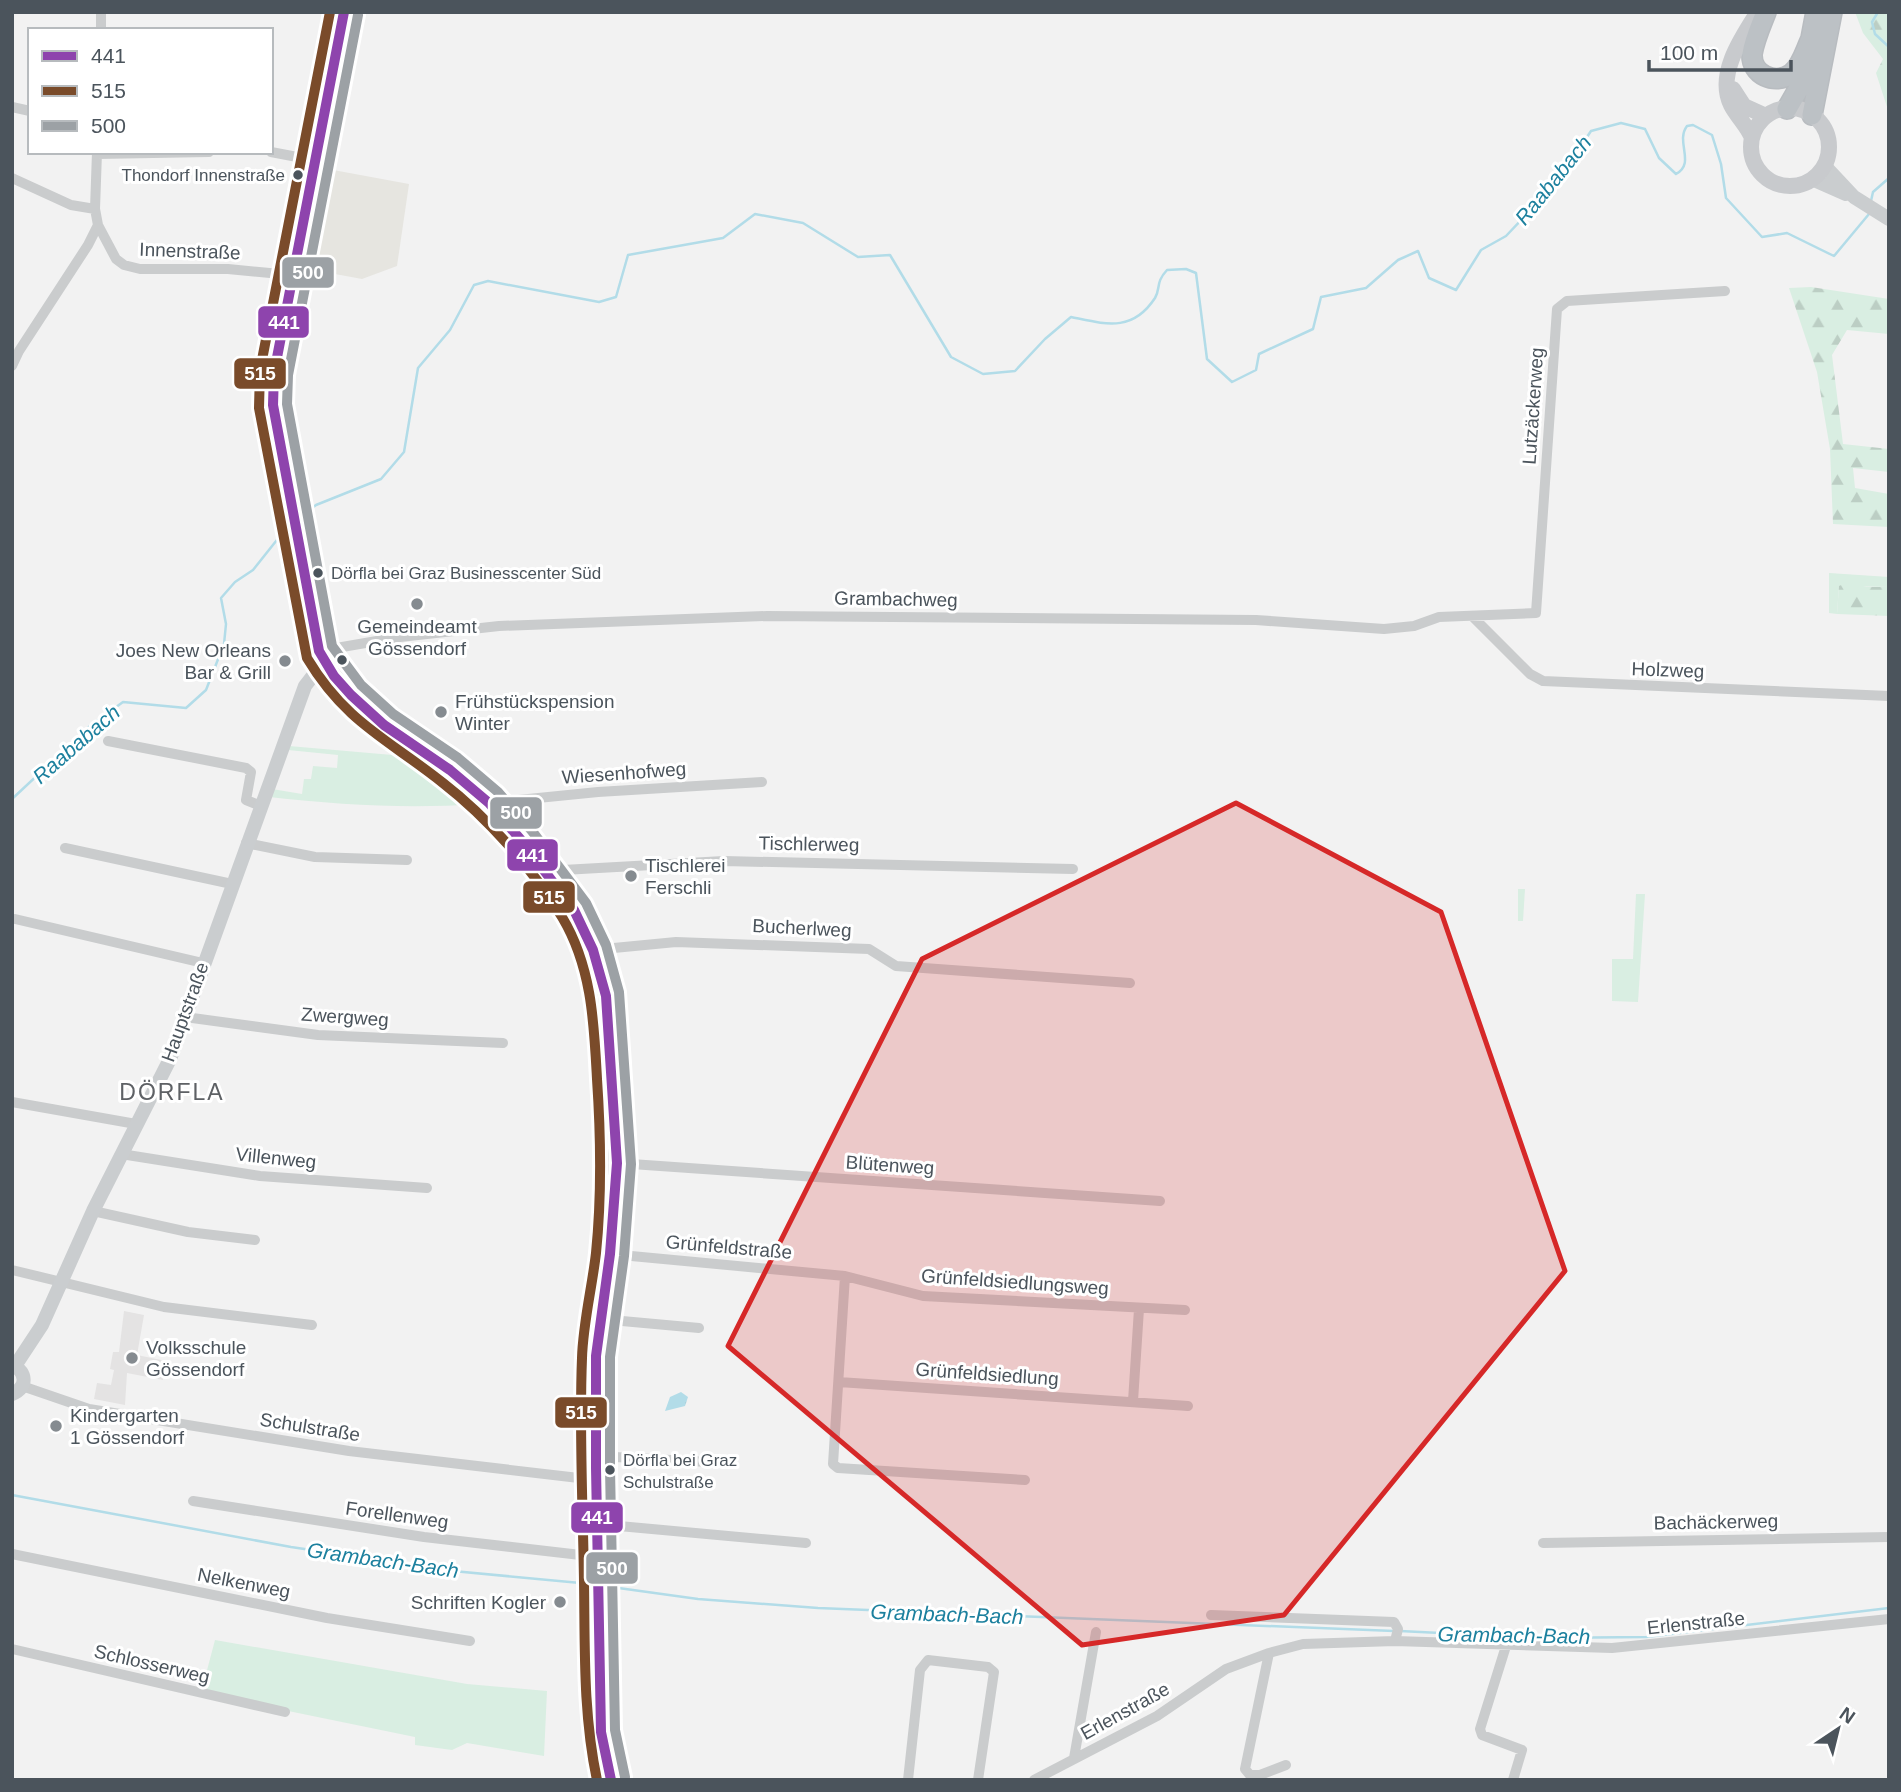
<svg xmlns="http://www.w3.org/2000/svg" width="1901" height="1792" viewBox="0 0 1901 1792" font-family="Arial,sans-serif">
	<style>
		.commercial { fill: #e6e5e0 }
		.education { fill: #e4e3e3 }
		.grass { fill: #d9eee2 }
		.forest { fill: url(#forest-firs) }
		.water { fill: url(#water-ripples) }
		.lines { fill: none; stroke-linecap: round; stroke-linejoin: round }
		.stream { stroke: #b2dce8; stroke-width: 2.5 }
		.highway-casing { stroke: #b8bcc0; stroke-width: 22 }
		.street { stroke: #cacccd; stroke-width: 10 }
		.secondary { stroke: #cacdcf; stroke-width: 14 }
		.primary { stroke: #c8cacd; stroke-width: 16 }
		.highway { stroke: #bcc1c5; stroke-width: 19 }
		.bus-1-casing { stroke: #fff; stroke-width: 16 }
		.bus-2-casing { stroke: #fff; stroke-width: 16 }
		.bus-3-casing { stroke: #fff; stroke-width: 16 }
		.bus-1 { stroke: #8e44ad; stroke-width: 10 }
		.bus-2 { stroke: #7a4b2a; stroke-width: 10 }
		.bus-3 { stroke: #9ca1a5; stroke-width: 10 }
		.marked { fill: #d62828; fill-opacity: 0.2; stroke: #d62828; stroke-width: 5; stroke-linejoin: round }
		.bus-dot { fill: #4b545c; stroke: #fff; stroke-width: 2.5 }
		.poi-dot { fill: #858b90; stroke: #fff; stroke-width: 2.5 }
		.labels { text-anchor: middle; dominant-baseline: central; stroke-width: 6; stroke-linejoin: round; paint-order: stroke }
		.bus-label { font-size: 17px; fill: #4b545c; stroke: #fff; text-anchor: start }
		.street-label { font-size: 19px; fill: #4b545c; stroke: #fff }
		.poi-label { font-size: 19px; fill: #4b545c; stroke: #fff; text-anchor: start }
		.water-label { font-size: 21px; font-style: italic; fill: #1c809e; stroke: #fff }
		.quarter-label { font-size: 23px; letter-spacing: 2px; fill: #5e6165; stroke: #fff }
		.line-badge { stroke: #fff; stroke-width: 2.5 }
		.badge-label { font-size: 19px; text-anchor: middle; font-weight: bold; fill: #fff }
	</style>
	<defs>
		<pattern id="forest-firs" width="22" height="20" patternUnits="userSpaceOnUse" patternTransform="scale(1.75)"><rect width="22" height="20" fill="#d9eee2"/><path d="M5 1l3.5 6h-7zM16 11l3.5 6h-7z" fill="#bccec4"/></pattern>
		<pattern id="water-ripples" width="26" height="14" patternUnits="userSpaceOnUse" patternTransform="scale(1.75)"><rect width="26" height="14" fill="#b2dce8"/><path d="M2 4q2-2 4 0t4 0M15 11q2-2 4 0t4 0" fill="none" stroke="#93b5bf"/></pattern>
	</defs>
	<rect width="100%" height="100%" fill="#f2f2f2"/>
	<path class="commercial" d="M317 167 409 184 397 266 362 279 297 267Z"/>
	<path class="education" d="M124 1311 144 1315 137 1355 166 1361 163 1380 127 1373 125 1405 94 1399 97 1383 111 1385 114 1370 110 1369 113 1352H119Z"/>
	<path class="grass" d="M1829 573 1889 577V587L1839 586 1837 614 1829 613Z
		M289 746 404 756 407 751 459 786 479 804C408 809 340 805 269 797L272 789 302 794 304 779H311L313 766 337 768 338 755 288 750Z
		M1518 889H1525L1523 921H1518Z
		M1636 894H1645L1638 1002 1612 1001V959H1633Z
		M215 1640 467 1684 547 1691 544 1756 467 1743 452 1750 415 1745V1737L201 1693Z"/>
	<path class="forest" d="M1855 12H1889V113L1876 73 1883 59 1863 33Z
		M1811 287 1889 299V334L1847 330 1832 355 1843 444 1889 449V472L1853 468 1855 488 1889 494V527L1833 524 1830 449 1817 372 1789 288Z
		M1848 582 1867 587H1889V616L1837 614 1839 586Z"/>
	<path class="water" d="M681 1392 688 1397 685 1406 665 1411 670 1397Z"/>
	<g class="lines">
		<path class="stream" d="M1878 12 1872 22 1875 34 1889 47
			M1871 201 1873 192 1889 178
			M299 518 316 505 381 479 404 452 418 368 450 330 474 285 488 281 599 302 616 297 628 255 723 238 755 214 803 223 858 257 890 255 951 357 983 374 1015 371 1045 339 1071 317C1105 324 1132 333 1155 298 1161 288 1155 283 1167 270L1186 269 1196 273 1207 359 1232 382 1256 370 1259 354 1313 329 1321 297 1366 288 1398 260 1418 251 1429 278 1456 290 1481 250 1506 236 1543 197 1566 168 1591 131 1621 123 1645 129 1659 158 1676 174C1696 163 1675 142 1687 126L1693 125 1712 135 1721 164 1726 198 1762 237 1787 233 1834 256 1869 214
			M12 799 90 726 123 702 186 708 206 690 224 644 226 624 221 598 235 582 253 570 288 526
			M12 1495 291 1547 453 1571 591 1584
			M604 1586 698 1599 818 1608 1394 1631
			M1400 1631 1540 1638 1646 1637 1889 1608"/>
		<defs>
			<path id="highway" d="M1766 12C1761 25 1754 40 1752 54 1751 75 1775 85 1791 74 1801 67 1805 52 1810 41
				M1787 109 1803 81 1816 12
				M1812 115 1832 12"/>
		</defs>
		<use href="#highway" class="highway-casing"/>
		<path class="street" d="M101 30V12
			M12 107 30 111
			M97 152 95 209 98 225 116 259 124 265 140 269H228L291 275
			M271 152 313 160
			M97 154 209 152
			M12 178 71 205 95 209
			M12 366 19 351 88 245 98 225
			M1472 616 1530 674 1543 681 1889 696
			M319 651 400 637 499 626 767 616 1256 620 1384 629 1414 626 1439 617 1536 613 1557 309 1567 301 1725 291
			M108 741 246 768 251 772 246 800 261 806
			M489 803 598 792 762 782
			M246 843 315 857 407 860
			M65 848 232 884
			M545 871 724 861 1073 869
			M15 919 203 963
			M593 950 676 942 869 949 896 966 1130 983
			M185 1017 318 1035 503 1043
			M12 1102 136 1124
			M121 1154 260 1176 427 1188
			M617 1163 1160 1201
			M93 1211 188 1232 255 1240
			M610 1254 845 1276 923 1296 1185 1310
			M12 1270 164 1307 312 1325
			M845 1276 833 1464 838 1468 1025 1480
			M600 1319 699 1328
			M839 1382 1188 1406
			M22 1386 89 1409 349 1451 596 1480
			M1133 1401 1139 1309
			M596 1456 727 1463
			M193 1501 424 1537 598 1557
			M597 1524 806 1543
			M1543 1543 1889 1537
			M12 1554 327 1618 470 1641
			M1211 1615 1394 1622 1398 1629 1395 1641
			M1506 1646 1480 1729 1482 1735 1522 1750 1513 1780
			M12 1649 285 1712
			M1269 1653 1245 1769 1250 1775H1260L1286 1765
			M1074 1758 1096 1632
			M908 1780 920 1670 928 1660 988 1667 994 1672 978 1780
			M1034 1780 1157 1716 1226 1669 1269 1653 1303 1644 1395 1641 1612 1648 1889 1619"/>
		<path class="secondary" d="M1824 165 1854 197 1889 219
			M1812 179 1846 194
			M12 1365C27 1372 28 1387 12 1394
			M15 1366 42 1325 93 1211 170 1059 305 686 312 677 329 668"/>
		<path class="primary" d="M344 12 274 373 273 405 319 651 334 676 351 695 384 725 450 770 489 803 521 840 574 910 593 950 606 996 617 1163 610 1254 596 1356V1468L601 1732 611 1780
			M1733 89 1744 106 1766 116
			M1751 147a39 39 0 1 1 78 0a39 39 0 1 1-78 0Z
			M1752 138C1747 125 1737 117 1731 105 1716 74 1742 37 1758 12"/>
		<use href="#highway" class="highway"/>
		<defs>
			<path id="bus-1" d="M344 12 274 373 273 405 319 651 334 676 351 695 384 725 450 770 489 803 521 840 574 910 593 950 606 996 617 1163 610 1254 596 1356V1468L601 1732 611 1780"/>
			<path id="bus-2" d="M330 12 260 370 259 408 307 658C346 723 388 739 443 783 487 817 533 869 562 917 592 967 594 1023 597 1079 601 1138 602 1194 596 1253 592 1288 583 1323 582 1358 579 1432 583 1507 584 1582 585 1648 583 1714 597 1780"/>
			<path id="bus-3" d="M358 15 288 375 287 404 332 646 361 685 393 714 458 758 498 792 532 831 586 903 606 945 619 992 631 1164 624 1256 610 1357V1468L615 1730 625 1777"/>
		</defs>
		<use href="#bus-1" class="bus-1-casing"/>
		<use href="#bus-2" class="bus-2-casing"/>
		<use href="#bus-3" class="bus-3-casing"/>
		<use href="#bus-1" class="bus-1"/>
		<use href="#bus-2" class="bus-2"/>
		<use href="#bus-3" class="bus-3"/>
	</g>
	<path class="marked" d="M1236 803 1441 912 1565 1271 1284 1615 1082 1645 728 1346 922 959Z"/>
	<g class="bus-dot">
		<circle cx="298" cy="175" r="6"/>
		<circle cx="318" cy="573" r="6"/>
		<circle cx="342" cy="660" r="6"/>
		<circle cx="610" cy="1470" r="6"/>
	</g>
	<g class="poi-dot">
		<circle cx="417" cy="604" r="7"/>
		<circle cx="285" cy="661" r="7"/>
		<circle cx="441" cy="712" r="7"/>
		<circle cx="631" cy="876" r="7"/>
		<circle cx="132" cy="1358" r="7"/>
		<circle cx="56" cy="1426" r="7"/>
		<circle cx="560" cy="1602" r="7"/>
	</g>
	<g class="labels">
		<g class="bus-label">
			<text x="285" y="175" text-anchor="end">Thondorf Innenstraße</text>
			<text x="331" y="573">Dörfla bei Graz Businesscenter Süd</text>
			<text x="623" y="1460">Dörfla bei Graz<tspan x="623" dy="22">Schulstraße</tspan></text>
		</g>
		<g class="street-label">
			<text transform="translate(190 251) rotate(2)">Innenstraße</text>
			<text transform="translate(1533 406) rotate(-86)">Lutzäckerweg</text>
			<text transform="translate(896 599) rotate(1)">Grambachweg</text>
			<text transform="translate(1668 670) rotate(2)">Holzweg</text>
			<text transform="translate(624 773) rotate(-4)">Wiesenhofweg</text>
			<text transform="translate(809 844) rotate(1)">Tischlerweg</text>
			<text transform="translate(802 928) rotate(3)">Bucherlweg</text>
			<text transform="translate(185 1012) rotate(-70)">Hauptstraße</text>
			<text transform="translate(345 1017) rotate(4)">Zwergweg</text>
			<text transform="translate(276 1158) rotate(6)">Villenweg</text>
			<text transform="translate(890 1165) rotate(4)">Blütenweg</text>
			<text transform="translate(729 1247) rotate(5)">Grünfeldstraße</text>
			<text transform="translate(1015 1282) rotate(4)">Grünfeldsiedlungsweg</text>
			<text transform="translate(987 1374) rotate(4)">Grünfeldsiedlung</text>
			<text transform="translate(310 1427) rotate(9)">Schulstraße</text>
			<text transform="translate(397 1515) rotate(8)">Forellenweg</text>
			<text transform="translate(1716 1522) rotate(-1)">Bachäckerweg</text>
			<text transform="translate(244 1583) rotate(11)">Nelkenweg</text>
			<text transform="translate(1696 1623) rotate(-6)">Erlenstraße</text>
			<text transform="translate(152 1664) rotate(13)">Schlosserweg</text>
			<text transform="translate(1125 1711) rotate(-29)">Erlenstraße</text>
		</g>
		<g class="poi-label">
			<text x="417" y="626" text-anchor="middle">Gemeindeamt<tspan x="417" dy="22">Gössendorf</tspan></text>
			<text x="271" y="650" text-anchor="end">Joes New Orleans<tspan x="271" dy="22">Bar &amp; Grill</tspan></text>
			<text x="455" y="701">Frühstückspension<tspan x="455" dy="22">Winter</tspan></text>
			<text x="645" y="865">Tischlerei<tspan x="645" dy="22">Ferschli</tspan></text>
			<text x="146" y="1347">Volksschule<tspan x="146" dy="22">Gössendorf</tspan></text>
			<text x="70" y="1415">Kindergarten<tspan x="70" dy="22">1 Gössendorf</tspan></text>
			<text x="546" y="1602" text-anchor="end">Schriften Kogler</text>
		</g>
		<g class="water-label">
			<text transform="translate(1553 180) rotate(-51)">Raababach</text>
			<text transform="translate(76 744) rotate(-41)">Raababach</text>
			<text transform="translate(383 1560) rotate(8)">Grambach-Bach</text>
			<text transform="translate(947 1614) rotate(2)">Grambach-Bach</text>
			<text transform="translate(1514 1635) rotate(1)">Grambach-Bach</text>
		</g>
		<g class="quarter-label">
			<text x="172" y="1092">DÖRFLA</text>
		</g>
	</g>
	<g class="line-badge">
		<rect x="281" y="256" width="54" height="33" rx="7" fill="#9ca1a5"/>
		<rect x="257" y="305" width="53" height="34" rx="7" fill="#8e44ad"/>
		<rect x="233" y="357" width="54" height="33" rx="7" fill="#7a4b2a"/>
		<rect x="489" y="796" width="54" height="34" rx="7" fill="#9ca1a5"/>
		<rect x="506" y="838" width="53" height="34" rx="7" fill="#8e44ad"/>
		<rect x="522" y="880" width="54" height="34" rx="7" fill="#7a4b2a"/>
		<rect x="554" y="1396" width="54" height="33" rx="7" fill="#7a4b2a"/>
		<rect x="570" y="1501" width="54" height="33" rx="7" fill="#8e44ad"/>
		<rect x="585" y="1551" width="54" height="34" rx="7" fill="#9ca1a5"/>
	</g>
	<g class="badge-label">
		<text x="308" y="279">500</text>
		<text x="284" y="329">441</text>
		<text x="260" y="380">515</text>
		<text x="516" y="819">500</text>
		<text x="532" y="862">441</text>
		<text x="549" y="904">515</text>
		<text x="581" y="1419">515</text>
		<text x="597" y="1524">441</text>
		<text x="612" y="1575">500</text>
	</g>
	<rect width="1901" height="1792" fill="none" stroke="#4b545c" stroke-width="28"/>
	<rect x="28" y="28" width="245" height="126" fill="#ffffff" stroke="#b7bbbe" stroke-width="2"/>
	<rect x="42" y="51" width="35" height="10" fill="#8e44ad" stroke="#b7bbbe" stroke-width="2"/>
	<text x="91" y="63" font-size="21" fill="#4b545c">441</text>
	<rect x="42" y="86" width="35" height="10" fill="#7a4b2a" stroke="#b7bbbe" stroke-width="2"/>
	<text x="91" y="98" font-size="21" fill="#4b545c">515</text>
	<rect x="42" y="121" width="35" height="10" fill="#9ca1a5" stroke="#b7bbbe" stroke-width="2"/>
	<text x="91" y="133" font-size="21" fill="#4b545c">500</text>
	<g transform="translate(1838 1729) rotate(35)" stroke="#ffffff" stroke-width="5" paint-order="stroke">
	<path d="M0-5L12 26L0 18L-12 26Z" fill="#4b545c"/>
	<text y="-10" font-size="19" font-weight="bold" text-anchor="middle" fill="#4b545c">N</text>
	</g>
	<path d="M1649 60v10h142v-10" fill="none" stroke="#4b545c" stroke-width="3.5"/>
	<text x="1660" y="60" font-size="21" fill="#4b545c" stroke="#ffffff" stroke-width="5" paint-order="stroke">100 m</text>
</svg>
